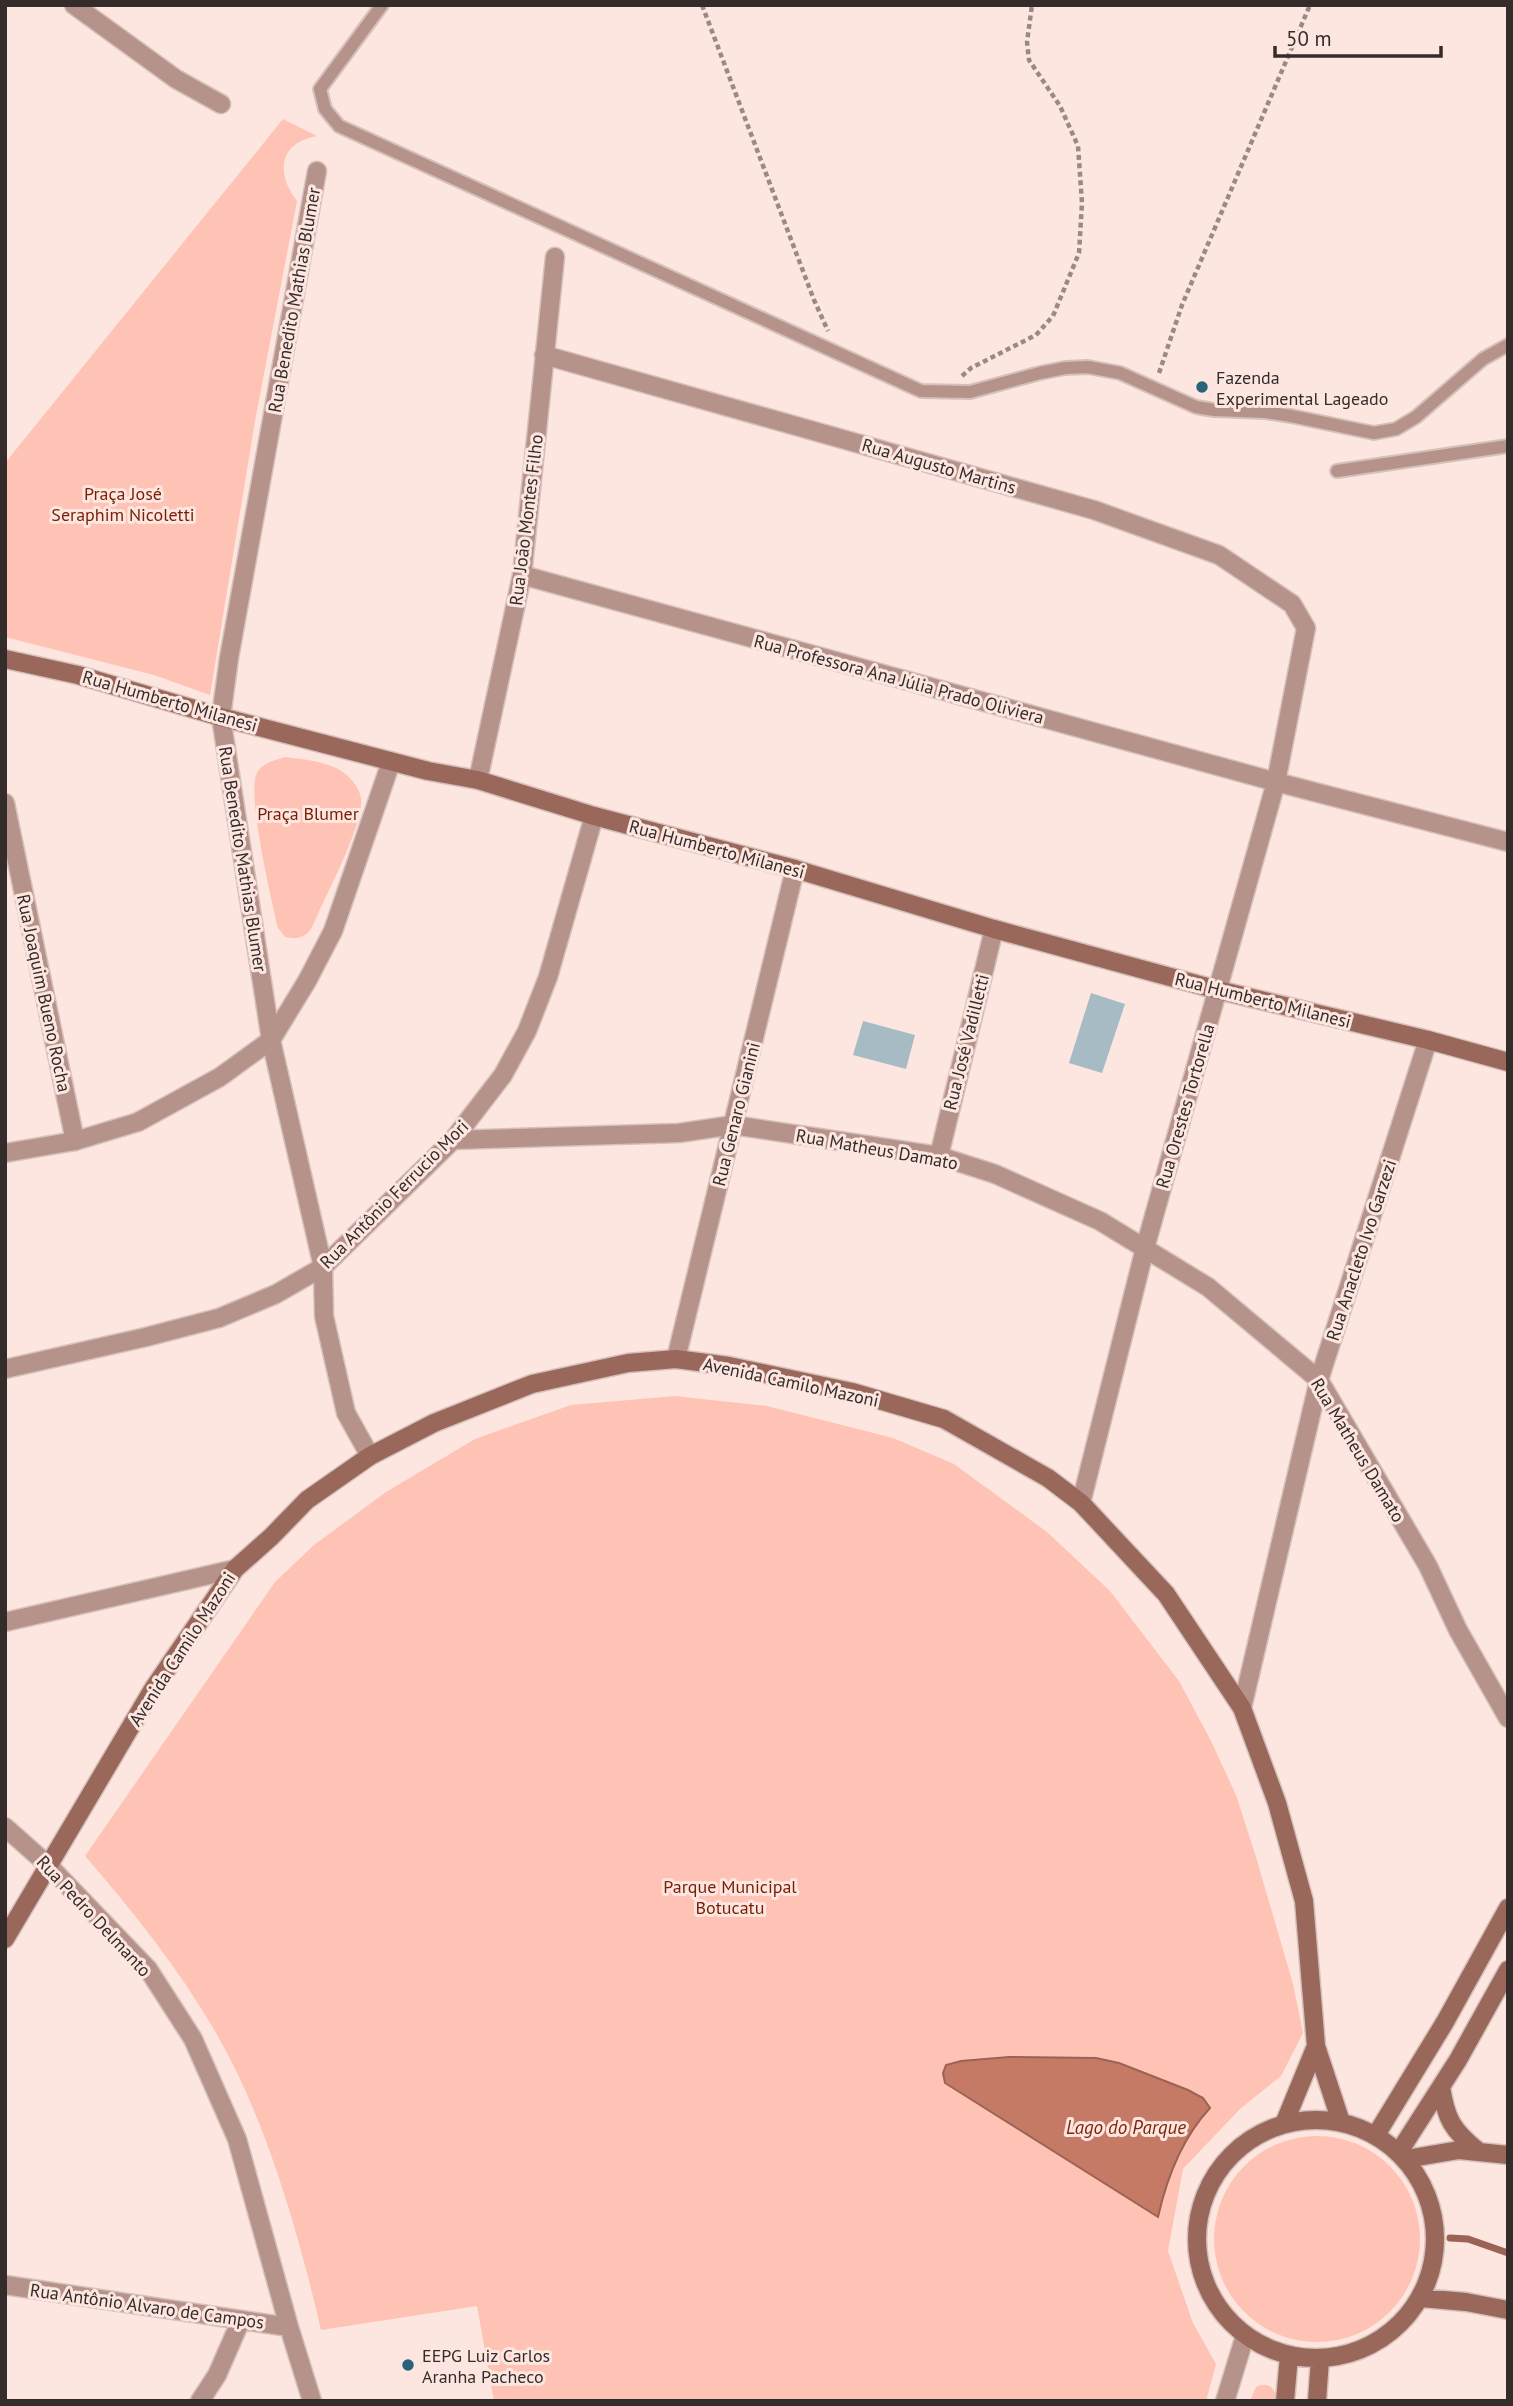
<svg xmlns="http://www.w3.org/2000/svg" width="1513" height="2406" viewBox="0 0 1513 2406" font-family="'PT Sans',sans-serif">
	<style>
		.green { fill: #fec3b4 }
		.water { fill: #c57a66; stroke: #9a6354; stroke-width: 2 }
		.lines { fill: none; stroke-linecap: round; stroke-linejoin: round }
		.stream { stroke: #9a6354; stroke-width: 7 }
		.building { fill: #a7bbc5 }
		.service-casing { stroke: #d5c1bc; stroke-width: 16 }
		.minor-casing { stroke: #d5c1bc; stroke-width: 21 }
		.tertiary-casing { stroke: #d5c1bc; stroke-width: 21 }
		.secondary-casing { stroke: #d5c1bc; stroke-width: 21 }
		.path { stroke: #998a86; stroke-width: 4.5; stroke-dasharray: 5 3.5; stroke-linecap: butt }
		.service { stroke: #b6938a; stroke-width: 12 }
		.minor { stroke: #b6938a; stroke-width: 18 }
		.tertiary { stroke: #b6938a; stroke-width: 18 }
		.secondary { stroke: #99685b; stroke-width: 18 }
		.poi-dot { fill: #29627b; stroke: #fde6e0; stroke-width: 2.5 }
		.labels { text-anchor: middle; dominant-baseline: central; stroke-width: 6; stroke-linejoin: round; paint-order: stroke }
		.street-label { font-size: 18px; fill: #342c2a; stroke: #fde6e0 }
		.poi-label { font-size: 18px; fill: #342c2a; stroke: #fde6e0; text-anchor: start }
		.park-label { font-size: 18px; fill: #781e04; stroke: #fde6e0 }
		.water-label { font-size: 19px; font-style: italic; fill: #7e240a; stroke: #fde6e0 }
	</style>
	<rect width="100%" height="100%" fill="#fde6e0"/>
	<path class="green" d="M283 119 317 136C278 143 276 174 297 201L255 421 210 695 154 675 5 637V463Z
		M285 757C302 759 322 761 338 769 348 774 359 786 361 798 364 825 325 896 313 925 307 937 299 940 285 937L278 928C272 901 246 793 257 773 262 763 275 760 285 757Z
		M675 1396 767 1406 893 1438 954 1464 1047 1532 1110 1591 1179 1681 1211 1741 1236 1795 1256 1857 1293 1984 1303 2033 1281 2076 1240 2109 1183 2169 1168 2251 1193 2323 1216 2364 1206 2401H494L477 2306 321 2330C298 2231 266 2119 215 2031 178 1968 133 1911 85 1856L275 1582 314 1545 386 1492 475 1439 571 1405Z
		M1214 2239a103 103 0 1 1 206 0a103 103 0 1 1-206 0Z
		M1260 2385C1271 2383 1276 2390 1276 2401H1250L1256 2387Z"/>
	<path class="water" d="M1009 2057 1096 2058 1119 2063 1188 2090 1203 2098 1210 2108C1182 2138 1167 2177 1158 2217L945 2083 943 2073 946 2065 961 2061Z"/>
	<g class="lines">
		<path class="stream" d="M1450 2238 1468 2239 1508 2253"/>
	</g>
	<path class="building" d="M1091 993 1125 1004 1102 1073 1069 1063Z
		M863 1021 915 1035 906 1069 853 1055Z"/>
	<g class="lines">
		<defs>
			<path id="service" d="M382 5 320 89 325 109 339 126 921 391 970 392 1040 373 1065 368 1088 367 1120 373 1196 407 1214 410 1265 412 1291 416 1374 433 1396 429 1416 417 1483 359 1508 345
				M1337 471 1508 446"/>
			<path id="minor" d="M74 5 176 79 221 104
				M317 171 229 658 221 717 271 1040 323 1267 324 1316 346 1413 370 1456
				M544 355 1094 510 1219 555 1292 604 1306 628 1276 782 1145 1248 1081 1503
				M522 575 1276 782 1508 842
				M478 780 522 575 555 257
				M5 803 75 1141
				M453 1140 679 1133 733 1125 939 1156 995 1174 1100 1221 1208 1287 1319 1380 1428 1566 1458 1630 1508 1718
				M939 1156 994 929
				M676 1359 795 869
				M5 1369 146 1337 219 1318 276 1294 323 1267 453 1140 503 1075 527 1031 548 977 594 816
				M5 1622 235 1569
				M1242 1708 1319 1380 1428 1040
				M5 1827 49 1866 148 1969 193 2039 237 2139 289 2327 312 2401
				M5 2285 289 2327
				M200 2401 217 2375 241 2320"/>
			<path id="tertiary" d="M5 1153 75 1141 138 1122 220 1077 271 1040 307 981 333 931 391 762
				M1225 2401 1245 2336"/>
			<path id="secondary" d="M5 659 78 675 221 717 428 771 478 780 594 816 795 869 994 929 1218 990 1428 1040 1508 1062
				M5 1939 153 1689 235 1569 271 1537 307 1500 370 1456 434 1423 532 1384 628 1363 676 1359 729 1366 852 1392 944 1419 1048 1478 1081 1503 1166 1594 1242 1708 1277 1803 1304 1901 1316 2046 1341 2122
				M1441 2087C1446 2119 1452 2130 1478 2151
				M1197 2239a119 119 0 1 1 238 0a119 119 0 1 1-238 0Z
				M1284 2124 1316 2046
				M1376 2135 1445 2022 1508 1908
				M1399 2152 1458 2060 1508 1970
				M1406 2159 1459 2150 1508 2155
				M1421 2298 1466 2302 1508 2310
				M1285 2401 1289 2356
				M1317 2401 1320 2359"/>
		</defs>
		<use href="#service" class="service-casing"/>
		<use href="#minor" class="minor-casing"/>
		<use href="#tertiary" class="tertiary-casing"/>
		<use href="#secondary" class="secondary-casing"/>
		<path class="path" d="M702 5 814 300 828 331
			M1159 373 1182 305 1310 5
			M962 376 971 368 1036 335 1053 316 1079 253 1082 203 1078 146 1060 106 1029 60 1027 42 1032 5"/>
		<use href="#service" class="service"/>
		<use href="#minor" class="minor"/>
		<use href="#tertiary" class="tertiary"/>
		<use href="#secondary" class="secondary"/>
	</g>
	<g class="poi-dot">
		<circle cx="1202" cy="387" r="7"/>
		<circle cx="408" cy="2365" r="7"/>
	</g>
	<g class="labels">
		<g class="street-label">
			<text transform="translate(294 300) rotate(-80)">Rua Benedito Mathias Blumer</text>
			<text transform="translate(939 466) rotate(16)">Rua Augusto Martins</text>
			<text transform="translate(526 520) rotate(-83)">Rua João Montes Filho</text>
			<text transform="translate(899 679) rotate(15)">Rua Professora Ana Júlia Prado Oliviera</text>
			<text transform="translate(170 701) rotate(16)">Rua Humberto Milanesi</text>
			<text transform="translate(717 849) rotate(15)">Rua Humberto Milanesi</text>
			<text transform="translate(243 859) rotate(81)">Rua Benedito Mathias Blumer</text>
			<text transform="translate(44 993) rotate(78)">Rua Joaquim Bueno Rocha</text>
			<text transform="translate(1263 1000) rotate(14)">Rua Humberto Milanesi</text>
			<text transform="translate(966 1042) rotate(-76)">Rua José Vadilletti</text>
			<text transform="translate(1185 1106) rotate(-74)">Rua Orestes Tortorella</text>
			<text transform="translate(736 1114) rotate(-76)">Rua Genaro Gianini</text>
			<text transform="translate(877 1149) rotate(10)">Rua Matheus Damato</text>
			<text transform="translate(394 1194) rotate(-45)">Rua Antônio Ferrucio Mori</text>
			<text transform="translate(1361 1250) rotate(-72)">Rua Anacleto Ivo Garzezi</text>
			<text transform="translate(791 1382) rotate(12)">Avenida Camilo Mazoni</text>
			<text transform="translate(1358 1450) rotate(59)">Rua Matheus Damato</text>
			<text transform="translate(182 1649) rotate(-57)">Avenida Camilo Mazoni</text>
			<text transform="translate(94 1916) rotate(47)">Rua Pedro Delmanto</text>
			<text transform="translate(147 2306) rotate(8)">Rua Antônio Alvaro de Campos</text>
		</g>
		<g class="poi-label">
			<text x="1216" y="377">Fazenda<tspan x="1216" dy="21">Experimental Lageado</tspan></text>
			<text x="422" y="2355">EEPG Luiz Carlos<tspan x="422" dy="21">Aranha Pacheco</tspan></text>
		</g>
		<g class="park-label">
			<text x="123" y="493">Praça José<tspan x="123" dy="21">Seraphim Nicoletti</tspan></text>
			<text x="308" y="813">Praça Blumer</text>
			<text x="730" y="1886">Parque Municipal<tspan x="730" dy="21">Botucatu</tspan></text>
		</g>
		<g class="water-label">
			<text x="1126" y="2127">Lago do Parque</text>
		</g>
	</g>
	<rect width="1513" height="2406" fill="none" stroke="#342c2a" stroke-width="14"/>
	<path d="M1275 46v10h166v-10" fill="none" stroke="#342c2a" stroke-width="3.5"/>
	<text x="1286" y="46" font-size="21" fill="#342c2a" stroke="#fde6e0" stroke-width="5" paint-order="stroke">50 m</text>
</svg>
